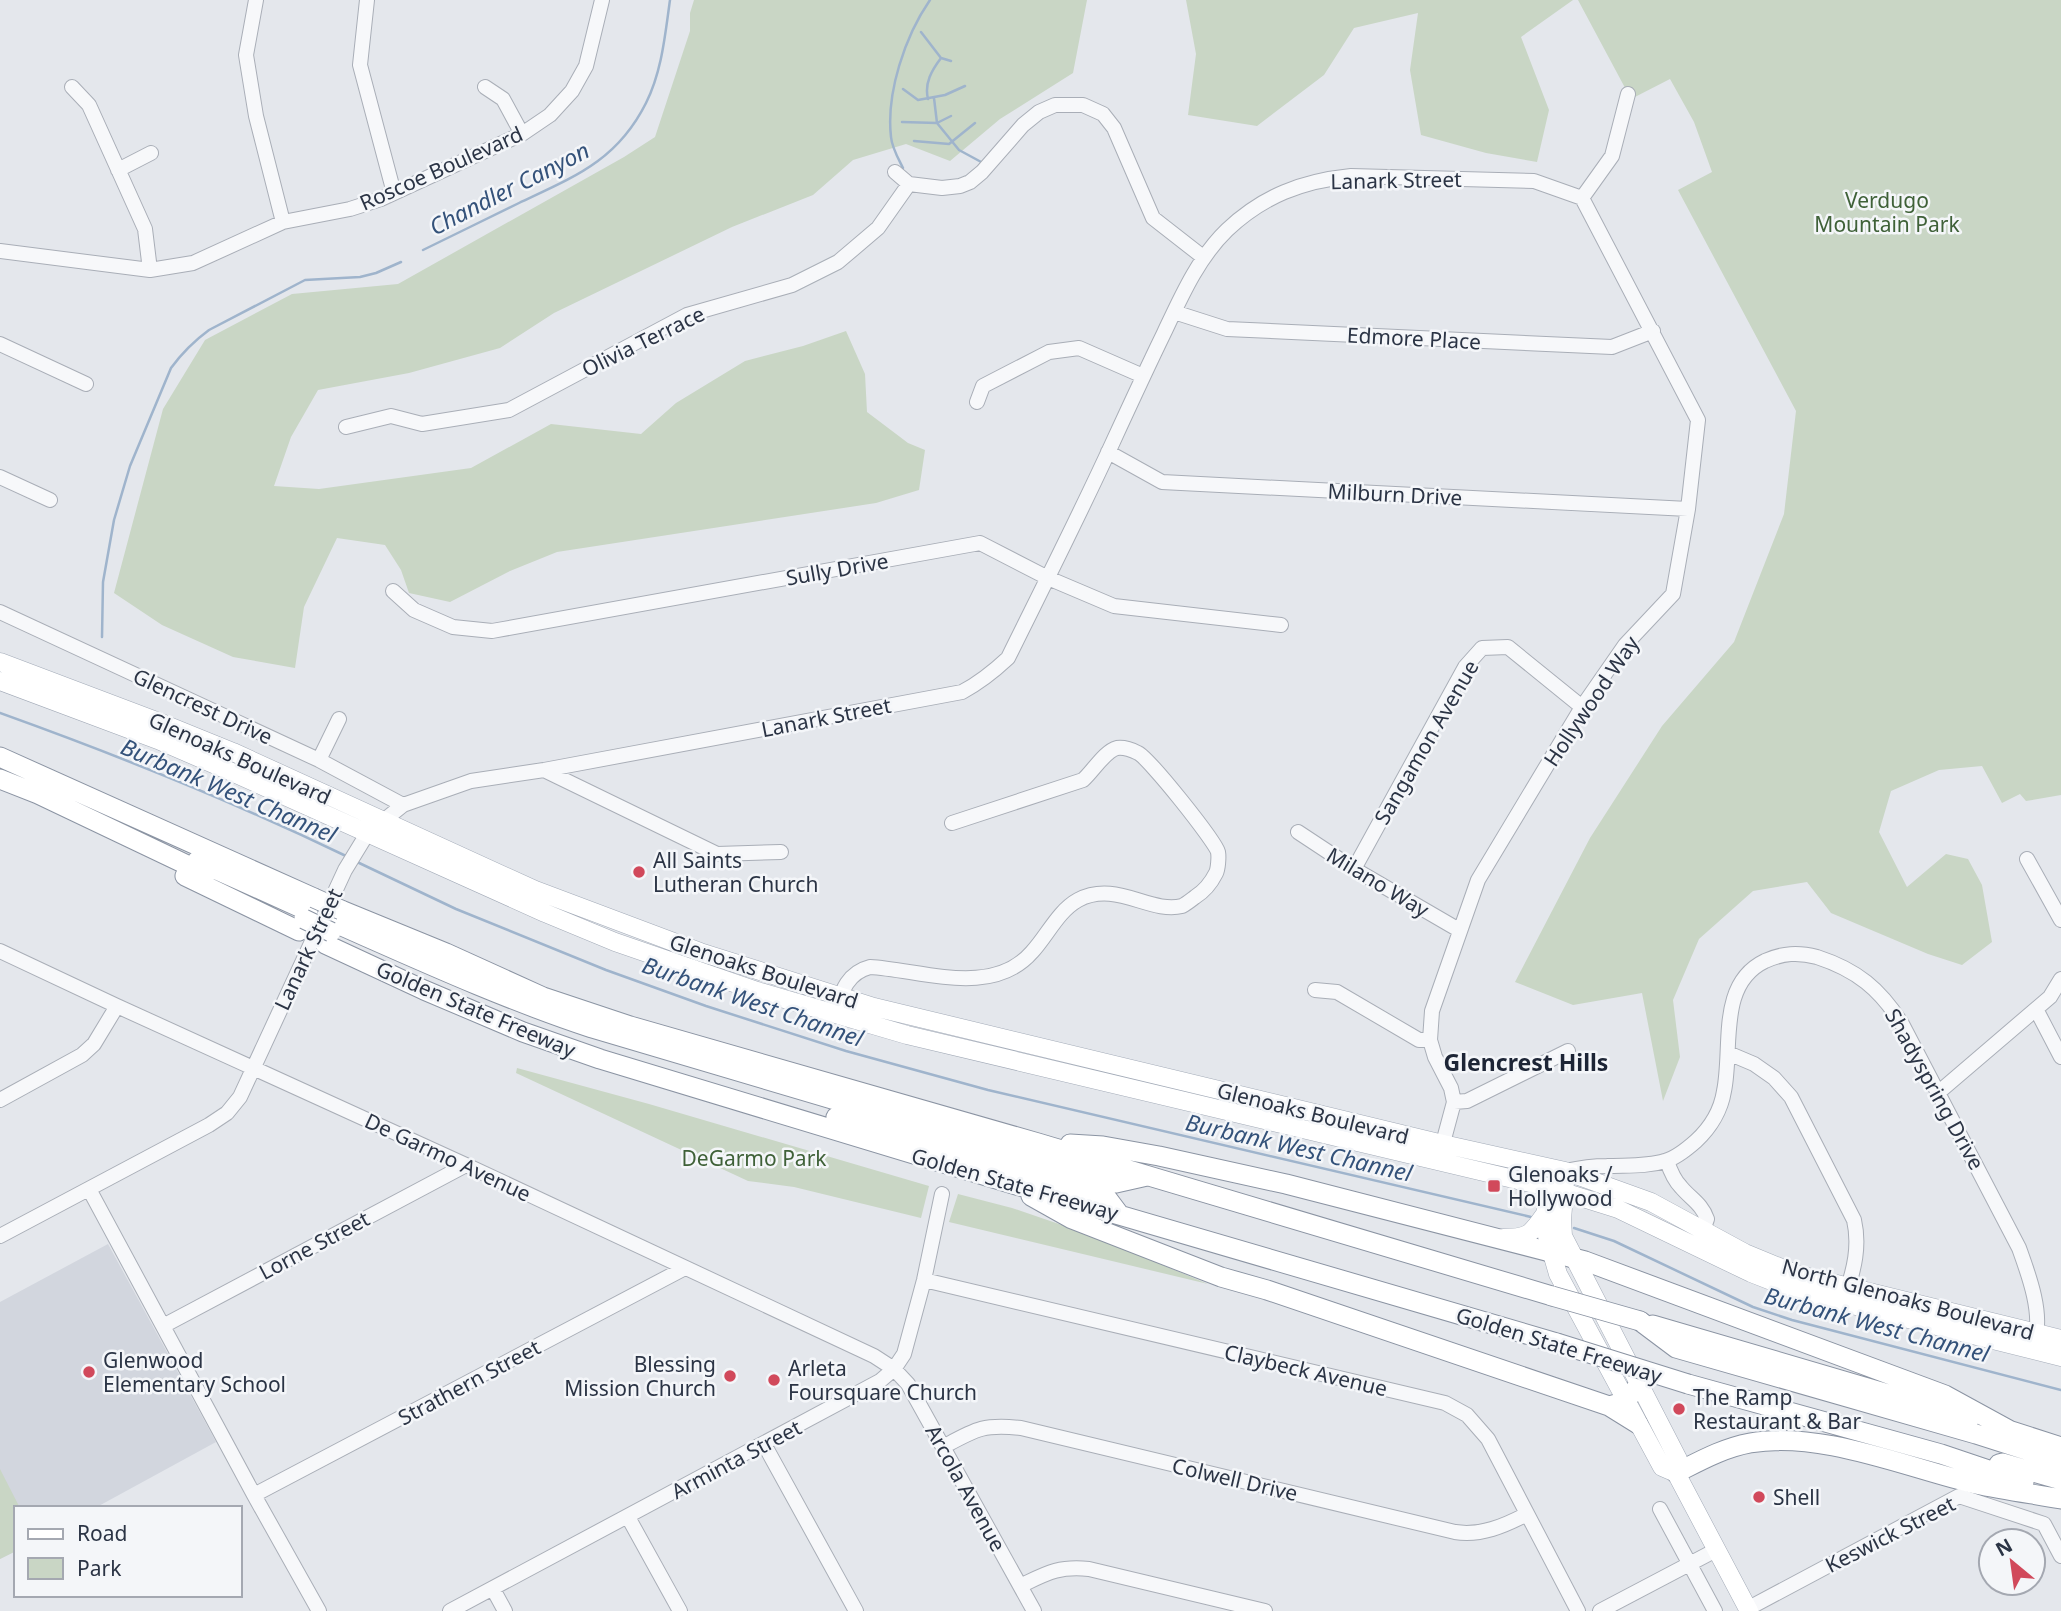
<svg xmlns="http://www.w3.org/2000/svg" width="2061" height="1611" viewBox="0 0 2061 1611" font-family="'Noto Sans',sans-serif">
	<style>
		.built { fill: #d2d6de }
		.green { fill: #c9d6c5 }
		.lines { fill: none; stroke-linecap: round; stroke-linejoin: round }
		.stream { stroke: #9fb4cc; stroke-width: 2.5 }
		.minor-casing { stroke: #a9aeb7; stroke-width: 16 }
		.major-casing { stroke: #a3abb8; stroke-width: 19 }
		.highway-casing { stroke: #8b94a3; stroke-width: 21 }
		.minor { stroke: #f7f8fa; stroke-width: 14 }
		.major { stroke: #fff; stroke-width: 18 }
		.highway { stroke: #fff; stroke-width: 19 }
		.highway-bridge-casing { stroke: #8b94a3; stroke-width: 21; stroke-linecap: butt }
		.highway-bridge { stroke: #fff; stroke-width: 19 }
		.poi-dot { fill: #d1495b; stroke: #f4f6f9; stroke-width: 2.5 }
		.labels { text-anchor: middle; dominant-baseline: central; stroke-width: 5; stroke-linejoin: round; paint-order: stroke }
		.street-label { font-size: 21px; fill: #2b3445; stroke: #f4f6f9 }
		.park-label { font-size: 21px; fill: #3f6138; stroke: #f4f6f9 }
		.poi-label { font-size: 21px; fill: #2b3445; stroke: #f4f6f9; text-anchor: start }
		.water-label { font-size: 23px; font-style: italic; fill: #34527a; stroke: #f4f6f9 }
		.neighbourhood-label { font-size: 23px; font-weight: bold; fill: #1d2536; stroke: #f4f6f9 }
	</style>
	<rect width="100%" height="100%" fill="#e4e7ec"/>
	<path class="built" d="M108 1244 216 1442 95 1508H16V1551L0 1559V1302Z"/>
	<path class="green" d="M694 0H1087L1073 73 1000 119 950 161 906 144 853 160 813 195 732 227 554 313 500 348 409 373 318 390 291 437 274 486 319 489 471 468 551 424 641 434 676 403 745 361 803 346 846 331 865 374 867 412 908 443 925 450 919 490 876 503 557 552 510 571 450 602 409 593 401 570 385 545 337 538 304 607 295 668 233 657 162 625 114 593 163 409 205 340 292 294 398 284 624 157 655 137 690 31V13Z
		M1186 0H1573L1521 37 1549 110 1537 162 1486 153 1421 135 1410 70 1418 13 1354 28 1324 75 1257 126 1188 115 1196 54Z
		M1578 0H2061V795L2026 801 2020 794 2002 803 1982 766 1939 770 1891 791 1879 832 1907 887 1946 854 1968 859 1982 885 1992 942 1962 965 1928 954 1831 913 1807 882 1753 891 1699 939 1673 1000 1680 1057 1663 1101 1642 993 1573 1005 1515 982 1590 838 1662 726 1734 642 1784 514 1796 411 1678 190 1712 172 1694 122 1670 79 1631 99Z
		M517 1068 649 1104 929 1186 921 1218 794 1187 748 1181 516 1073Z
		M958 1194 1012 1208 1091 1235 1208 1284 949 1222Z
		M0 1469 20 1508H16V1551L0 1559Z"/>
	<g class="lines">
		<path class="stream" d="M921 32 941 58 951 61
			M903 89 918 100 945 95 965 86
			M934 98 937 123 959 150 983 163
			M928 99C924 83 932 70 941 58
			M902 122 937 123 951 116
			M914 141 949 144 975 123
			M903 168C898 158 892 148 891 137 886 93 905 36 930 0
			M423 250C455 234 487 219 519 203 574 177 617 161 646 103 662 71 665 35 670 0
			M102 637 103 582 114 520 130 466 171 368C182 353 194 341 209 330L305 280 360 277 376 273 401 262
			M0 713C117 755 234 802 346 856
			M355 861 456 909 606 970 706 1006 846 1051 988 1090 1531 1217
			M1574 1228 1614 1241 1753 1307 1792 1320 2061 1390"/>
		<defs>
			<path id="minor" d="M256 0 246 55 256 116 283 222
				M367 0 360 65 394 193
				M72 87 89 105 145 229 150 270
				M485 87 503 99 522 134
				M118 170 151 153
				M895 172 909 184 942 188 960 186 970 182 982 172 1023 125 1039 112 1055 105H1083L1103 114 1114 128 1153 218 1203 257
				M0 251 150 270 193 263 283 222 350 209 381 199 522 134 550 115 572 91 586 66 602 0
				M1174 312 1227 329 1612 347 1653 331
				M0 344 86 384
				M977 402 983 386 1049 352 1079 348 1143 376
				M346 427 391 416 422 424 509 410 687 315 792 285 838 262 878 228 909 184
				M1108 452 1162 482 1688 509
				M0 477 50 500
				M393 591 414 610 453 627 492 631 980 543 1048 578 1114 606 1281 625
				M0 612 319 760 403 805
				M319 760 339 719
				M544 770 717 854 781 852
				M1298 832 1354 869 1459 930
				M2027 859 2061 920
				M1354 869 1465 667 1482 648 1508 647 1582 707
				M0 951 117 1006 466 1165 874 1356 894 1369 908 1384 1034 1611
				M1315 990 1337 992 1419 1040H1430
				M2036 1009 2061 1057
				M834 1015C841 994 846 973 870 967 922 970 992 998 1032 952 1047 936 1058 911 1078 900 1116 880 1150 914 1182 906 1186 904 1191 900 1195 897 1203 892 1211 883 1216 873 1218 869 1219 857 1218 852 1215 841 1149 758 1138 753 1133 750 1124 747 1117 748 1105 751 1093 771 1083 780L952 823
				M1728 1053 1754 1064 1774 1078 1791 1097 1854 1220C1860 1246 1854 1269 1846 1294
				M1939 1092 2050 997 2061 979
				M0 1100 82 1055 94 1044 117 1006
				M1454 1102 1467 1101 1568 1051
				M1440 1154 1454 1102 1451 1088 1435 1057 1430 1040 1432 1011 1478 880 1582 707 1625 645 1673 594 1688 509 1698 420 1582 198 1612 156 1628 94
				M1667 1161C1670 1170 1674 1180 1681 1187 1691 1199 1702 1204 1707 1219L1700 1239
				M1565 1171C1579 1168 1592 1166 1607 1166 1626 1165 1646 1167 1665 1161 1676 1158 1687 1149 1696 1141 1710 1128 1721 1110 1724 1091 1733 1048 1717 984 1765 961 1783 953 1798 952 1817 957 1857 970 1880 989 1902 1024L2019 1248C2028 1273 2044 1315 2034 1341
				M89 1189 254 1495 319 1611
				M0 1236 209 1125 227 1113 240 1097 345 870 367 834 403 805 471 781 544 770 962 692C979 683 993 672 1008 658 1043 587 1079 516 1112 444 1129 407 1146 370 1164 333 1181 297 1198 258 1227 230 1263 196 1302 181 1351 176L1534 181 1582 198
				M924 1280 1445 1403 1467 1415 1488 1439 1578 1611
				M163 1326 466 1165
				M764 1444 856 1611
				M943 1447C976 1429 983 1424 1021 1428L1455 1532C1481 1536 1504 1526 1527 1514
				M254 1495 685 1268
				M1660 1509 1715 1611
				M628 1517 680 1611
				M1020 1586C1047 1573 1058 1566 1089 1569L1265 1611
				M493 1589 505 1611
				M1747 1609 1959 1496 2044 1524 2061 1556
				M450 1611 880 1381 894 1369 904 1354 924 1280 942 1194
				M1600 1611 1716 1550"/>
			<path id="major" d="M0 662 164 724 233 752 535 890 700 952 874 1007 1443 1144 1565 1171 1651 1202 1745 1253 1796 1274 2061 1339
				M0 681 158 740 225 769 545 913 615 942 757 991 907 1035 1551 1188 1618 1209 1751 1273 1800 1292 2061 1357
				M1558 1180 1551 1188 1545 1214 1547 1236 1558 1274 1662 1467 1676 1473
				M1565 1182 1562 1220 1563 1236 1678 1459 1676 1473 1749 1611
				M1503 1238C1529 1238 1531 1234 1545 1214"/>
			<path id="highway" d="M0 757 314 898
				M0 779 38 794 206 874
				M197 861 308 911
				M185 876 299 931
				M341 910 446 953 543 997 630 1026 1038 1143 1552 1296
				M335 923C419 960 504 999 592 1028L1116 1183 1147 1176
				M325 944 424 990 523 1032 600 1059 1006 1182 1557 1343
				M836 1117 1104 1194 1119 1214
				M1070 1144 1103 1146 1159 1156 1286 1184 1585 1261 1945 1395 2009 1430
				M1031 1196 1072 1219 1221 1277 1267 1290 1609 1406 1638 1424
				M1640 1321 1676 1348 1976 1434 2061 1461
				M1653 1325 1970 1418
				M1688 1384 1941 1454 2024 1482
				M1609 1406 1626 1401 1640 1383
				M1999 1427 2061 1447
				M1999 1464 2003 1463 2061 1480
				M1676 1473C1700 1461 1723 1448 1750 1443 1820 1430 1908 1468 1976 1484 2004 1490 2033 1494 2061 1499"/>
		</defs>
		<use href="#minor" class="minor-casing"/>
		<use href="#major" class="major-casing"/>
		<use href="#highway" class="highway-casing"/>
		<use href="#minor" class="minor"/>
		<use href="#major" class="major"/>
		<use href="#highway" class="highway"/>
		<defs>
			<path id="highway-bridge" d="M314 898 341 910
				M304 919 331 932
				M1552 1296 1640 1321
				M1557 1343 1688 1384"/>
		</defs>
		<use href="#highway-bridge" class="highway-bridge-casing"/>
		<use href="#highway-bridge" class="highway-bridge"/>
	</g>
	<g class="poi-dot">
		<circle cx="639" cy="872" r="7"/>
		<rect x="1487" y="1179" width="14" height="14" rx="3.5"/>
		<circle cx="89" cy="1372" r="7"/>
		<circle cx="730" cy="1376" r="7"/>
		<circle cx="774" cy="1380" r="7"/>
		<circle cx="1679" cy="1409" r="7"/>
		<circle cx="1759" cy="1497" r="7"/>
	</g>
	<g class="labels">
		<g class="street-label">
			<text transform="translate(441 168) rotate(-24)">Roscoe Boulevard</text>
			<text transform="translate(1396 180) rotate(-1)">Lanark Street</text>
			<text transform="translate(1414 338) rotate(3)">Edmore Place</text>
			<text transform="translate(643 341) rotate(-26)">Olivia Terrace</text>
			<text transform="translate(1395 494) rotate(3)">Milburn Drive</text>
			<text transform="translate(837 569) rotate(-10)">Sully Drive</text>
			<text transform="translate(1591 701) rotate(-56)">Hollywood Way</text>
			<text transform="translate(203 706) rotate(25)">Glencrest Drive</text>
			<text transform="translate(826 717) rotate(-11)">Lanark Street</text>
			<text transform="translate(1426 742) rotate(-60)">Sangamon Avenue</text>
			<text transform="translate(240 758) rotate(24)">Glenoaks Boulevard</text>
			<text transform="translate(1378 882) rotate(31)">Milano Way</text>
			<text transform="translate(308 949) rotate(-65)">Lanark Street</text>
			<text transform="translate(764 971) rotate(18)">Glenoaks Boulevard</text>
			<text transform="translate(476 1009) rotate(23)">Golden State Freeway</text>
			<text transform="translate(1935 1089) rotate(61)">Shadyspring Drive</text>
			<text transform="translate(1313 1113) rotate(14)">Glenoaks Boulevard</text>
			<text transform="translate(448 1157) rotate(25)">De Garmo Avenue</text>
			<text transform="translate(1015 1184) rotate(16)">Golden State Freeway</text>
			<text transform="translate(314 1245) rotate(-28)">Lorne Street</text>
			<text transform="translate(1908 1299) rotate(15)">North Glenoaks Boulevard</text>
			<text transform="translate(1559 1345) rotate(17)">Golden State Freeway</text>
			<text transform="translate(1306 1370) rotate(13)">Claybeck Avenue</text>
			<text transform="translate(469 1382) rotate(-28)">Strathern Street</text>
			<text transform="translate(736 1459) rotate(-28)">Arminta Street</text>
			<text transform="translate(1235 1479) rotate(13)">Colwell Drive</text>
			<text transform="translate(966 1488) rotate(61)">Arcola Avenue</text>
			<text transform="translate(1890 1534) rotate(-27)">Keswick Street</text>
		</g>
		<g class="park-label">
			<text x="1887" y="200">Verdugo<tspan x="1887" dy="24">Mountain Park</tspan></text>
			<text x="754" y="1158">DeGarmo Park</text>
		</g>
		<g class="poi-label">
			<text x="653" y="860">All Saints<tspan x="653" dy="24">Lutheran Church</tspan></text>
			<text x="1508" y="1174">Glenoaks /<tspan x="1508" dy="24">Hollywood</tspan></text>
			<text x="103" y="1360">Glenwood<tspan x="103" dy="24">Elementary School</tspan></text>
			<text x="716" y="1364" text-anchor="end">Blessing<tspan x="716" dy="24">Mission Church</tspan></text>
			<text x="788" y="1368">Arleta<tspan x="788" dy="24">Foursquare Church</tspan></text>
			<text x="1693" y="1397">The Ramp<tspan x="1693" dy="24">Restaurant &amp; Bar</tspan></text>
			<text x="1773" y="1497">Shell</text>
		</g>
		<g class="water-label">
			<text transform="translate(509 188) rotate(-27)">Chandler Canyon</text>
			<text transform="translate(229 790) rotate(23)">Burbank West Channel</text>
			<text transform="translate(753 1001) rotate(19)">Burbank West Channel</text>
			<text transform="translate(1299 1147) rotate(13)">Burbank West Channel</text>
			<text transform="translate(1877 1324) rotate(15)">Burbank West Channel</text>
		</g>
		<g class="neighbourhood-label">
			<text x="1526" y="1062">Glencrest Hills</text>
		</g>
	</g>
	<rect x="14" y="1506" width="228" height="91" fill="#f4f6f9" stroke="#a4a8b1" stroke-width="2"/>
	<rect x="28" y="1529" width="35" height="10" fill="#ffffff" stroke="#a4a8b1" stroke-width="2"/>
	<text x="77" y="1541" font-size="21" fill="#2b3445">Road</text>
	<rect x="28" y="1558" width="35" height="21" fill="#c9d6c5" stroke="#a4a8b1" stroke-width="2"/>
	<text x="77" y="1576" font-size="21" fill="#2b3445">Park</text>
	<g transform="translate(2012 1562) rotate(331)"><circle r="33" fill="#f4f6f9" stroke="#a4a8b1" stroke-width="2"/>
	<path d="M0-5L12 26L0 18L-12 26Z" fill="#d1495b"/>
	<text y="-10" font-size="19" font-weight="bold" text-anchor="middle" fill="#2b3445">N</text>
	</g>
</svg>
